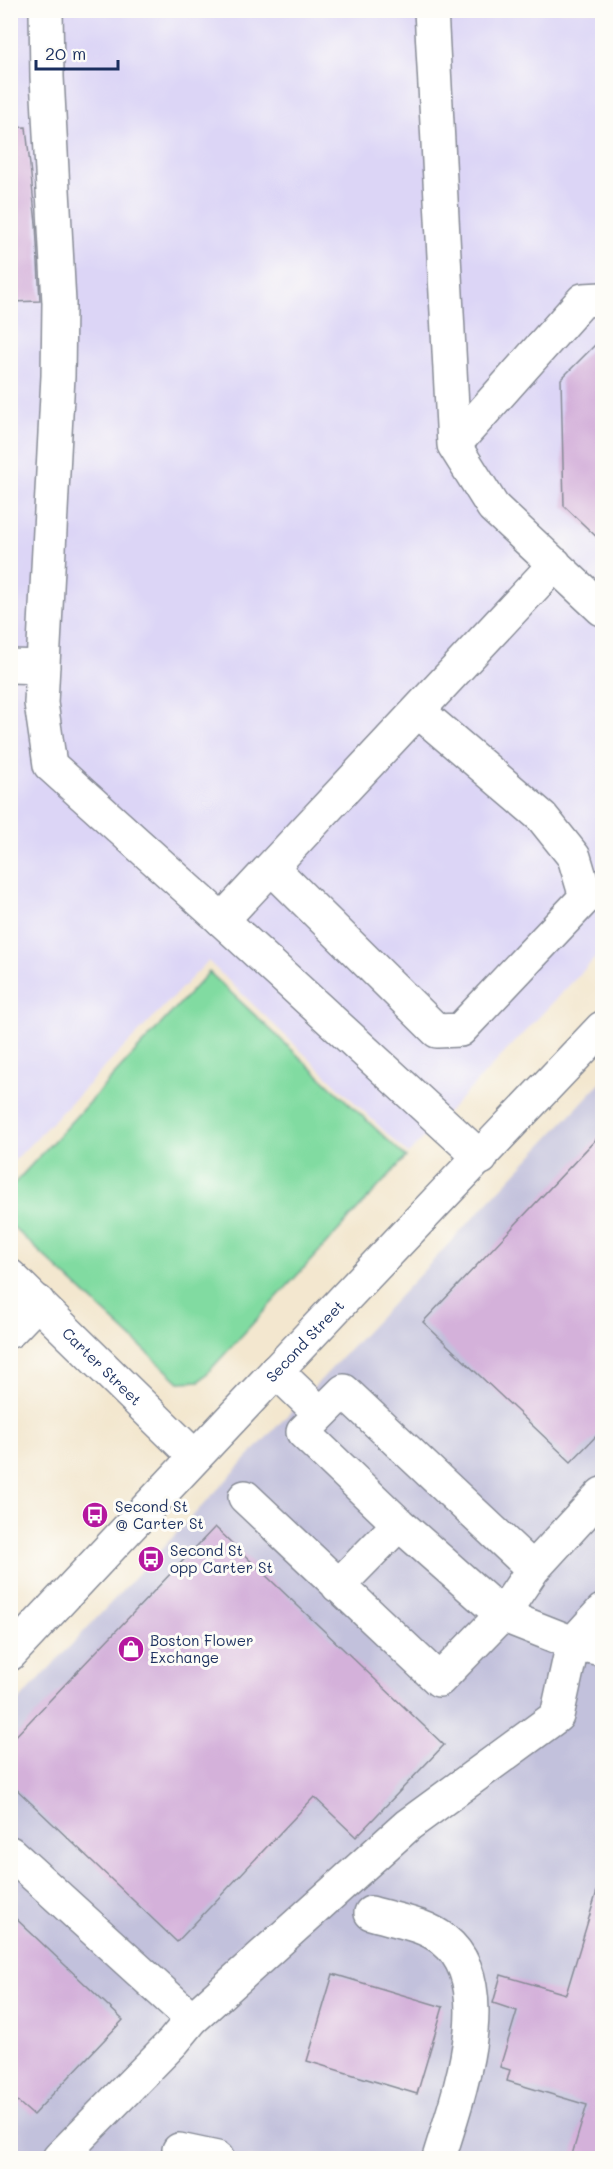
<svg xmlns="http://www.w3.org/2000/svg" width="613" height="2169" viewBox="0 0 613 2169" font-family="Mali,sans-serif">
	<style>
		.built { fill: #dcd5f6 }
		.industrial { fill: #c2c1dc }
		.green { fill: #81dba1; stroke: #4e8580; stroke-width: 1.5 }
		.building { fill: #d4b1da }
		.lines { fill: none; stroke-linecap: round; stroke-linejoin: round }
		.minor-casing { stroke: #878b96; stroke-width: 36 }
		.major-casing { stroke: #878b96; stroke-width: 36 }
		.minor { stroke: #fff; stroke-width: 33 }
		.major { stroke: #fff; stroke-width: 33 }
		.labels { text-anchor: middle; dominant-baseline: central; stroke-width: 6; stroke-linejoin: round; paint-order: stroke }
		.street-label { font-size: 15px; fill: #1b2f5e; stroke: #fdfcf7 }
		.poi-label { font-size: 15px; fill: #1b2f5e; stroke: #fdfcf7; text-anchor: start }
	</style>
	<rect width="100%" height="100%" fill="#fdfcf7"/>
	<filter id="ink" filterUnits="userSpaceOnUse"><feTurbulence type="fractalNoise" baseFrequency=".0167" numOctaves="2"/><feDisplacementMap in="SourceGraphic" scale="12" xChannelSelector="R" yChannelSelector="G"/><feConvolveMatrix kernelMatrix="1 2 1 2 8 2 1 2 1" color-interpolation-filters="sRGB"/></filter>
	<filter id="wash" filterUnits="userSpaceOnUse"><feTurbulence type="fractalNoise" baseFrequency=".008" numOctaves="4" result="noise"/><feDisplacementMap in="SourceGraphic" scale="24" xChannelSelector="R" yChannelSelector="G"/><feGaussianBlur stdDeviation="1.35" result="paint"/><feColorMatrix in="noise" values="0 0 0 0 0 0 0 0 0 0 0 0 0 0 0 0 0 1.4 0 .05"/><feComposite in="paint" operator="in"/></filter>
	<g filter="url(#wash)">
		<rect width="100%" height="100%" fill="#f3e7cf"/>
		<path class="built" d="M11 11H602V951L408 1154 208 961 11 1164Z"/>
		<path class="industrial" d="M602 1081V2158H11L10 1710Z"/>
		<path class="green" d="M209 972 406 1157 200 1381 179 1382 11 1225V1187Z"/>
		<g id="blocks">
			<path class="building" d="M26 127 36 224 40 301 10 302V128Z
				M603 337V543L564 506 561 379Z
				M603 1132V1429L571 1462 423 1322Z
				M215 1527 444 1745 356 1837 314 1797 177 1942 10 1783V1742Z
				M597 1891 603 1892V2158H571L587 2105 507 2081 510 2070 500 2067 517 2011 493 2003 501 1975 566 1994Z
				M10 1913 123 2020 33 2115 10 2095Z
				M333 1974 443 2007 417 2094 307 2061Z"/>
		</g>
	</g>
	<g filter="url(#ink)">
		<use href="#blocks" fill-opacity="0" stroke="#878b96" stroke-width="1.5"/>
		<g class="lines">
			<defs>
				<path id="minor" d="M46 10 47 77 59 303 58 376 41 703 50 765 222 920 555 564
					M431 10 454 445
					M602 299 583 300 454 445 493 507 602 609
					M10 666 43 667
					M272 868 437 1031 460 1030 586 897 574 857 542 817 418 711
					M10 1331 38 1302
					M276 1371 321 1414
					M602 1494 533 1569 344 1391 303 1432 399 1524 502 1615 573 1643 602 1649
					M245 1497 439 1680 502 1615 533 1569
					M338 1586 399 1524
					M10 1853 192 2019 173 2042 59 2158
					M371 1913C394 1920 425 1924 444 1940 501 1985 456 2101 439 2158
					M192 2019 408 1825 557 1716 573 1643 602 1611
					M179 2150 217 2158"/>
				<g id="major">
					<path d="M222 920 481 1158"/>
					<path id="s1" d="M10 1276 195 1457"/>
					<path id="s2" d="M10 1654 345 1298 602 1028"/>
				</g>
			</defs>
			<use href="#minor" class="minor-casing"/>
			<use href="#major" class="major-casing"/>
			<use href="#minor" class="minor"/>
			<use href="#major" class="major"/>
		</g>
	</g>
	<defs>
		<symbol id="bus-disc" viewBox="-11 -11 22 22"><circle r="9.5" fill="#b5179e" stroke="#fdfcf7"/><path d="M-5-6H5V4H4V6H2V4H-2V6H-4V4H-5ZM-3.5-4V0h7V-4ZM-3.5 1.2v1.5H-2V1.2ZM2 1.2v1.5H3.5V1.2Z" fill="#fff"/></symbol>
		<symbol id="shop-disc" viewBox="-11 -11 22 22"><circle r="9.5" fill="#b5179e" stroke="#fdfcf7"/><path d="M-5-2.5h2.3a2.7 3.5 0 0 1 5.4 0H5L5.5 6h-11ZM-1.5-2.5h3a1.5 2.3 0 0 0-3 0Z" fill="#fff"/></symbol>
	</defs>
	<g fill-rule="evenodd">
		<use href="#bus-disc" x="80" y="1500" width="30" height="30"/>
		<use href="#bus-disc" x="136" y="1544" width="30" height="30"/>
		<use href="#shop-disc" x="116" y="1634" width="30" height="30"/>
	</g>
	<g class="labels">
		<g class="street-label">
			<text stroke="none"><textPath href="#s2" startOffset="430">Second Street</textPath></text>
			<text stroke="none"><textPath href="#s1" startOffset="129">Carter Street</textPath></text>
		</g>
		<g class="poi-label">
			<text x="115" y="1506">Second St<tspan x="115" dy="17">@ Carter St</tspan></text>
			<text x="170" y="1550">Second St<tspan x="170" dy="17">opp Carter St</tspan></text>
			<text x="150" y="1640">Boston Flower<tspan x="150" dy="17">Exchange</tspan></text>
		</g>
	</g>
	<rect width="613" height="2169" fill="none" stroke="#fdfcf7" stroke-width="36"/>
	<path d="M36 60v9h82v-9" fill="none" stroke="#1b2f5e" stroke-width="3"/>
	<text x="45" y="60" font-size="18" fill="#1b2f5e" stroke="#fdfcf7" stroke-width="4.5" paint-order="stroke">20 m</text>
</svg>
